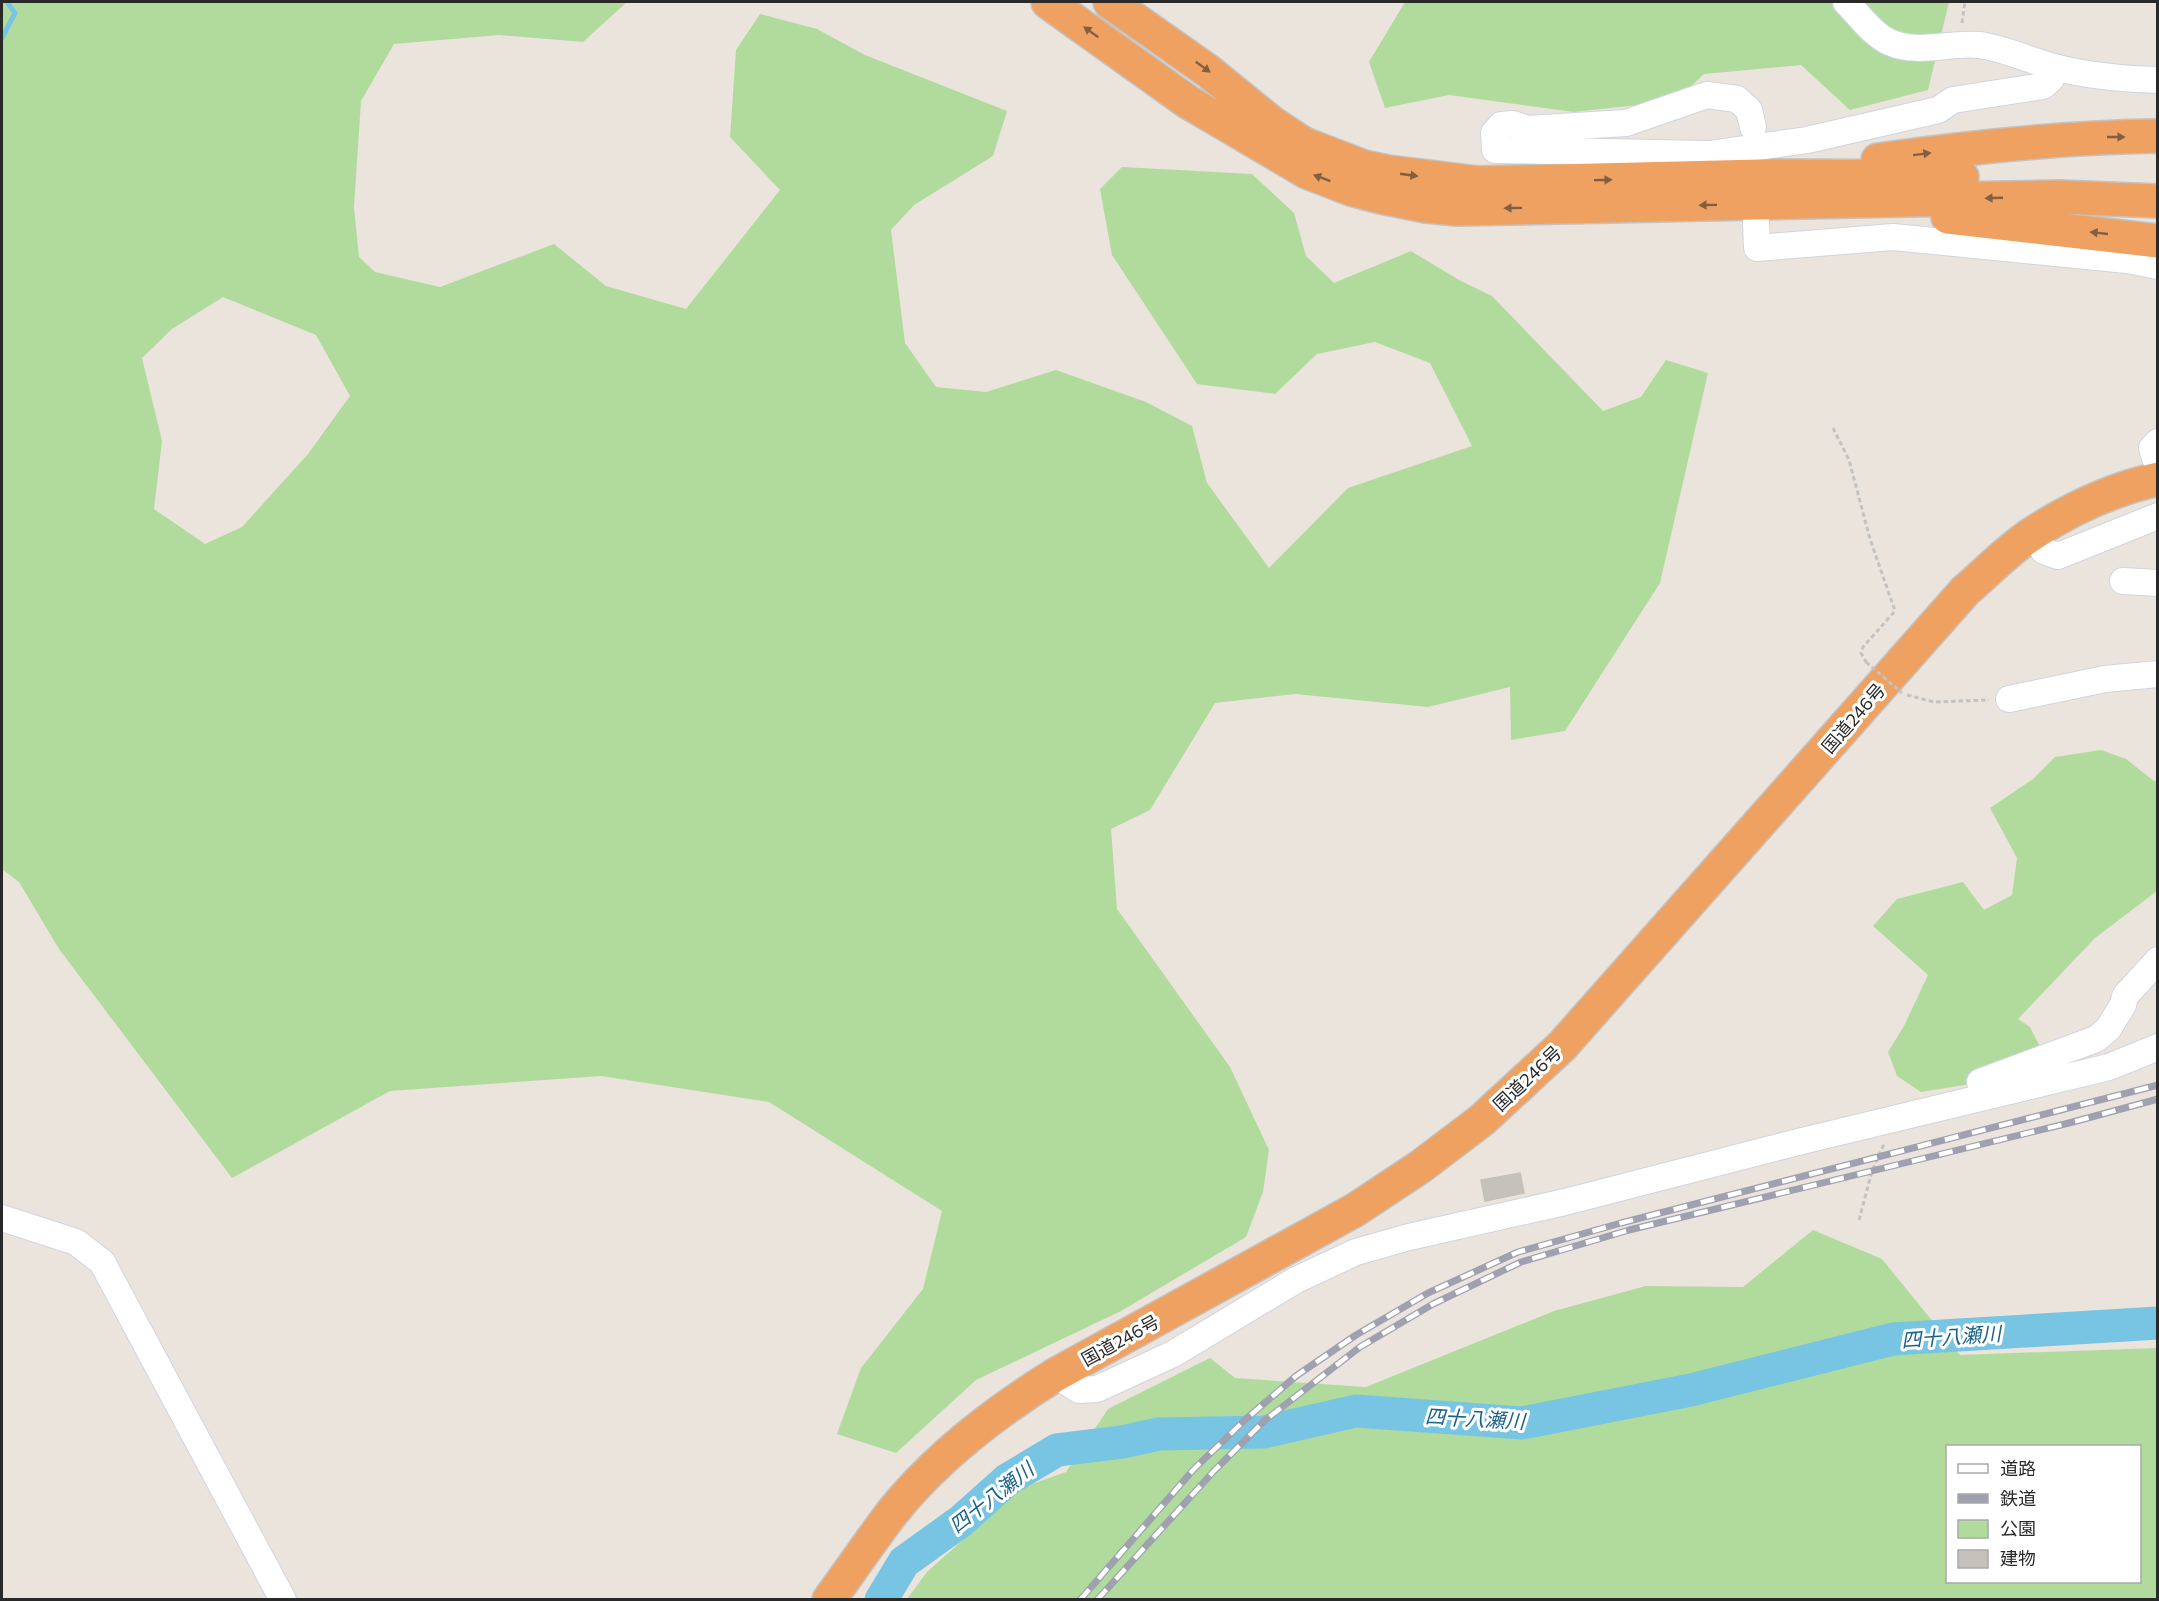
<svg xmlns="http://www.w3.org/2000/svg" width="2159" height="1601" viewBox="0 0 2159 1601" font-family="Commissioner,'Noto Sans JP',sans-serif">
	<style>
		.green { fill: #b1db9d; fill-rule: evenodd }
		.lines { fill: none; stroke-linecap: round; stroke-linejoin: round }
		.stream { stroke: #78c4e3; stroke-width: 5 }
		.river { stroke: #78c4e3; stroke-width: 33 }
		.building { fill: #c5c1bb; stroke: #c5c0b6; stroke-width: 1.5 }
		.minor-casing { stroke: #d1d4e0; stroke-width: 28 }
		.highway-casing { stroke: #c3c3c3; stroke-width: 36 }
		.path { stroke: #c3c3c3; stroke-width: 3; stroke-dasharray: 4.5 3; stroke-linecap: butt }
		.minor { stroke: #fff; stroke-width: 26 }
		.highway { stroke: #efa162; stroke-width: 33 }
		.rail-casing { stroke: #9fa1b1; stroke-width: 7 }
		.rail { stroke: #fff; stroke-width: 4.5; stroke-dasharray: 14; stroke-linecap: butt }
		.path-bridge { stroke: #c3c3c3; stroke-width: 3; stroke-dasharray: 4.5 3; stroke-linecap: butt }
		.oneway { fill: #825f43 }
		.labels { text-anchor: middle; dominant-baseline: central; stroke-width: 6; stroke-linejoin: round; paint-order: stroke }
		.street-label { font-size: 18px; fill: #292929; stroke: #fff }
		.water-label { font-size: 20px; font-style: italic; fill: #19628c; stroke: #fff }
	</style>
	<rect width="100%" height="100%" fill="#eae4dc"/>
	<path class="green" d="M2 2H627L583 42 499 35 394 44 361 101 354 207 359 257 375 272 440 287 554 244 606 286 686 309 780 190 730 137 736 50 760 14 817 29 865 55 1007 111 993 156 914 205 891 230 905 343 936 387 986 392 1056 370 1146 402 1192 426 1207 483 1269 568 1348 488 1472 446 1430 363 1375 342 1317 354 1275 394 1197 384 1112 255 1100 189 1122 167 1252 174 1294 213 1306 256 1334 283 1411 251 1459 280 1492 296 1603 411 1641 397 1666 360 1708 373 1660 583 1565 731 1511 740 1510 687 1428 707 1295 694 1215 703 1150 810 1111 829 1117 909 1230 1067 1269 1150 1263 1192 1246 1237 1121 1311 976 1380 896 1453 837 1434 861 1368 923 1289 942 1211 769 1102 601 1076 390 1091 232 1178 59 949 19 882 2 869ZM223 297 316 335 350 396 308 454 242 527 205 544 154 509 162 441 142 358 172 329Z
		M1405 2H1949L1928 90 1850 110 1801 65 1704 74 1675 101 1574 112 1449 95 1385 108 1369 62Z
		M2101 750 2126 759 2154 781 2157 780V891L2095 938 2018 1019 2030 1027 2052 1071 1921 1092 1897 1076 1888 1052 1904 1026 1928 975 1873 926 1897 899 1963 882 1984 910 2012 895 2017 858 1990 808 2033 779 2055 757Z
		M1813 1230 1882 1259 1960 1355 2157 1348V1599H907L927 1572 1021 1488 1066 1472 1108 1409 1210 1358 1235 1378 1366 1387 1554 1311 1646 1286 1743 1287ZM1948 1446H2140V1582H1948Z"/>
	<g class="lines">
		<path class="stream" d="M2 38 15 13 7 2"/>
		<path class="river" d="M881 1600 904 1562 961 1521 1007 1480 1057 1450 1122 1442 1159 1434 1264 1432 1356 1411 1522 1423 1691 1390 1893 1339 2158 1323"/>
	</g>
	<path class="building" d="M1520 1173 1524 1193 1485 1201 1481 1180Z"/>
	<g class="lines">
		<defs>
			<path id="minor" d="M1846 2C1859 15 1872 34 1889 42 1918 55 1949 42 1979 45 2000 47 2032 61 2054 67 2088 76 2122 79 2158 80
				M1753 127 1749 110 1737 99 1707 95 1626 123 1527 129 1513 124 1501 125 1494 133 1495 150 1709 154 1807 140 1938 110 1953 100 2043 86 2051 79 2054 67
				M1756 222 1757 248 1893 237 2127 260 2158 266
				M2157 464 2152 448 2158 442
				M2031 535 2044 551 2058 556 2158 516
				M2123 581 2158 583
				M2009 699 2105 679 2158 674
				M1980 1082 2096 1039 2108 1029 2123 1005 2125 996 2158 960
				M2 1218 76 1242 102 1262 283 1600
				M1055 1375 1079 1390 1097 1389 1173 1354 1296 1280 1356 1252 1409 1237 1565 1202 1802 1141 2109 1067 2158 1047"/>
			<path id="highway" d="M1048 2 1188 102 1307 172 1351 189 1381 197 1426 206 1457 209 2059 197 2158 201
				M1110 2 1208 71 1272 123 1304 144 1364 167 1388 172 1478 183 1760 176 1962 177
				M1878 160C1971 147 2063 137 2158 136
				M1948 217 2158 241
				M829 1600C850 1571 870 1542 891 1514 936 1457 994 1413 1055 1375L1355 1210 1420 1167 1482 1120 1562 1046 1965 591C1987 572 2008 550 2032 534 2070 509 2113 489 2158 479"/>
		</defs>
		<use href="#minor" class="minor-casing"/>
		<use href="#highway" class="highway-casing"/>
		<path class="path" d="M1962 23 1965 2
			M1833 428 1849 460 1870 539 1895 611 1863 647 1861 653 1866 662
			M1907 695 1934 702 1989 700
			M1859 1220 1872 1171 1884 1144"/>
		<use href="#minor" class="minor"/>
		<use href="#highway" class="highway"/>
		<defs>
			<path id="rail" d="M1080 1600 1194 1469 1246 1419 1296 1376 1356 1335 1428 1293 1518 1252 1621 1223 2158 1085
				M1097 1600 1213 1472 1264 1421 1360 1347 1433 1304 1521 1262 1629 1230 2069 1123 2158 1099"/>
		</defs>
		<use href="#rail" class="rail-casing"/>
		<use href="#rail" class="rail"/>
		<path class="path-bridge" d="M1866 662 1902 693"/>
	</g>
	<defs><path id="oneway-solid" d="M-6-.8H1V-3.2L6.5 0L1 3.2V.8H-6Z" transform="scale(1.5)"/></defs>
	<g class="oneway">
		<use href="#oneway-solid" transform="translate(1091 32) rotate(-144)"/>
		<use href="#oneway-solid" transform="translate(1203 67) rotate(36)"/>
		<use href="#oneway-solid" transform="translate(2116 137)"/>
		<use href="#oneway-solid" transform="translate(1922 154) rotate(-7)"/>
		<use href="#oneway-solid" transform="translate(1409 175) rotate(8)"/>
		<use href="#oneway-solid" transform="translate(1322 178) rotate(-159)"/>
		<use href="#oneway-solid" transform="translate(1603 180) rotate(-1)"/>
		<use href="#oneway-solid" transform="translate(1994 198) rotate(178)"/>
		<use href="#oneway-solid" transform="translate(1708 205) rotate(179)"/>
		<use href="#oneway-solid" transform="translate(1513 208) rotate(179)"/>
		<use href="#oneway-solid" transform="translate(2099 233) rotate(-174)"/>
	</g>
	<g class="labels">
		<g class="street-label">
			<text transform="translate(1853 718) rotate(-49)">国道246号</text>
			<text transform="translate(1527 1078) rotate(-43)">国道246号</text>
			<text transform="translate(1120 1340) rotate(-29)">国道246号</text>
		</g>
		<g class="water-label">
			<text transform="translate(1951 1336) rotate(-4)">四十八瀬川</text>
			<text transform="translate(1475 1418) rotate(3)">四十八瀬川</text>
			<text transform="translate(991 1497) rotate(-38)">四十八瀬川</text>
		</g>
	</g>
	<rect width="2159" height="1601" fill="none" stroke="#292929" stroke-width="6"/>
	<rect x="1946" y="1445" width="195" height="138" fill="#ffffff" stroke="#a9a9a9" stroke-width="1.5"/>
	<rect x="1958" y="1464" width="30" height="9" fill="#ffffff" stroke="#a9a9a9" stroke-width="1.5"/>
	<text x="2000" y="1475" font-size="18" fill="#292929">道路</text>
	<rect x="1958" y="1494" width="30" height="9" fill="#9fa1b1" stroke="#a9a9a9" stroke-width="1.5"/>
	<text x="2000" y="1505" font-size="18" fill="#292929">鉄道</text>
	<rect x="1958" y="1520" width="30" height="18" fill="#b1db9d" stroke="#a9a9a9" stroke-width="1.5"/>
	<text x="2000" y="1535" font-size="18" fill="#292929">公園</text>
	<rect x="1958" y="1550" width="30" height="18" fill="#c5c1bb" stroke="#a9a9a9" stroke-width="1.5"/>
	<text x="2000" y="1565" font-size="18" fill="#292929">建物</text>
</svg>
